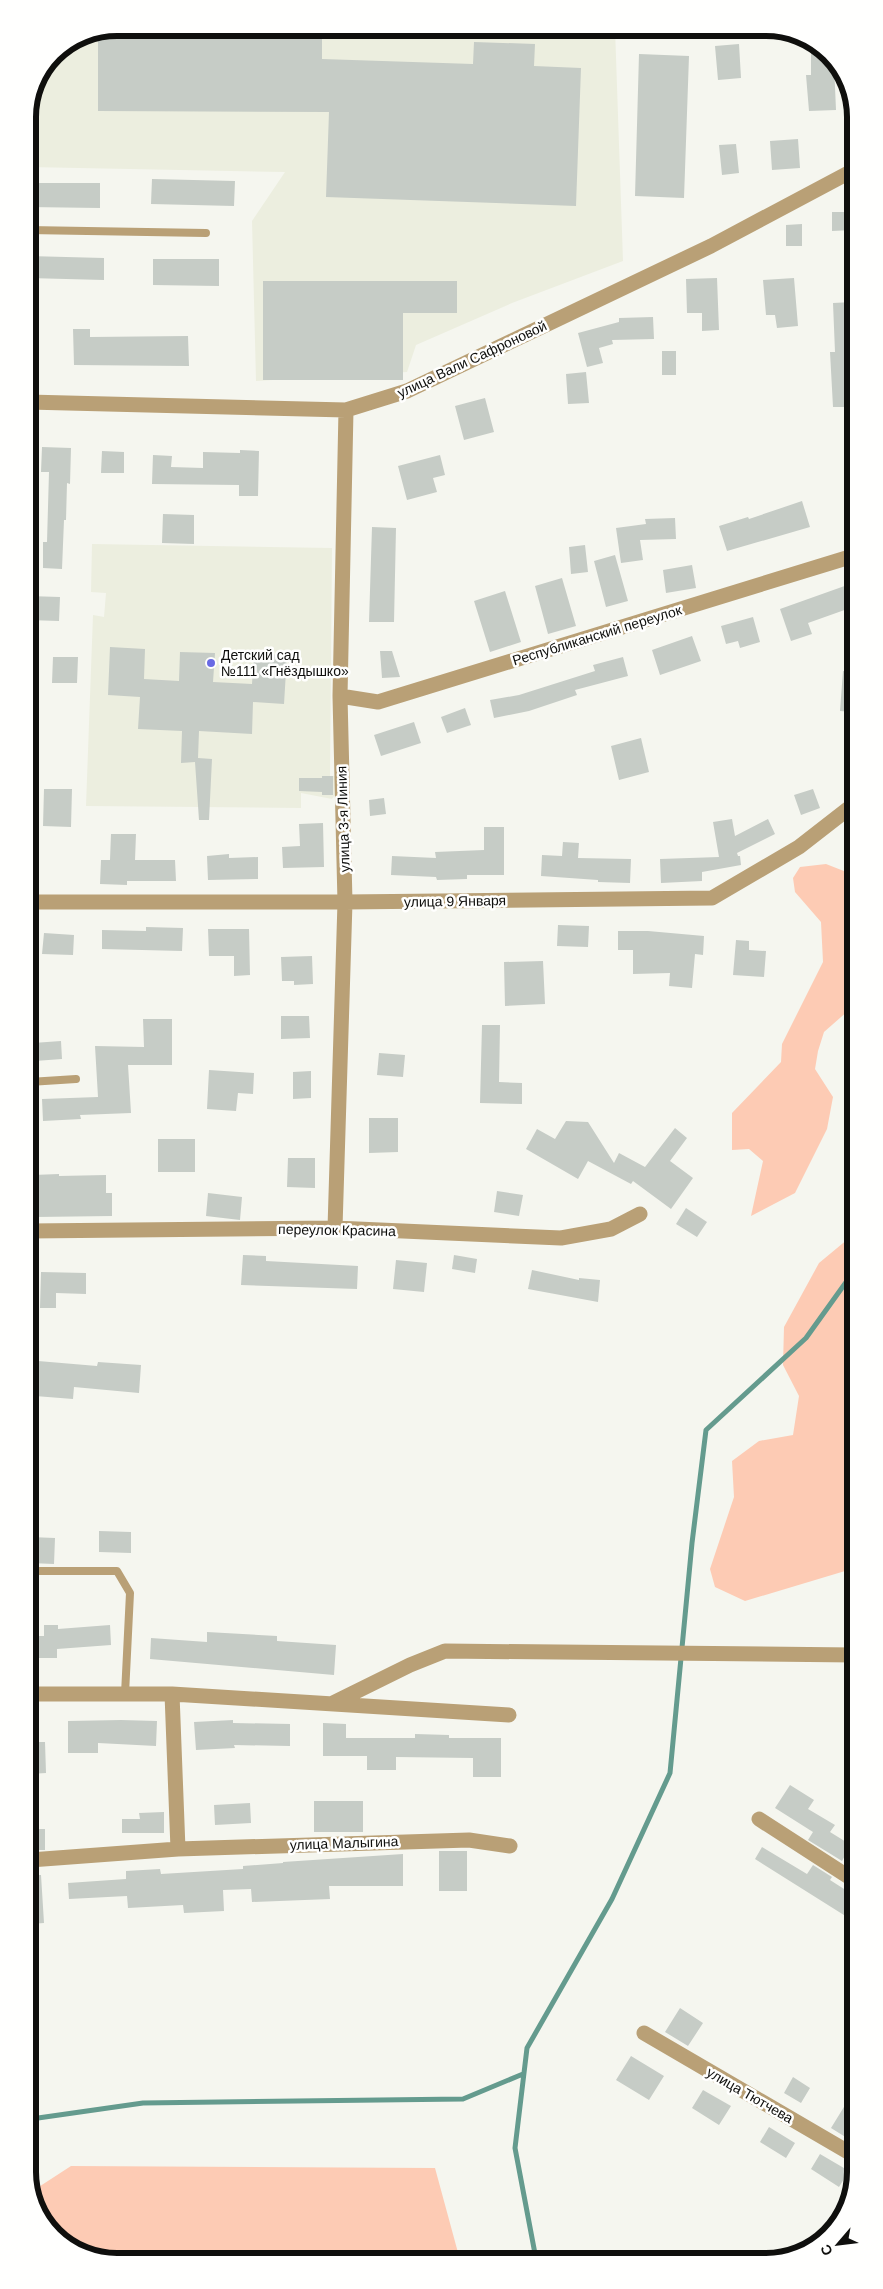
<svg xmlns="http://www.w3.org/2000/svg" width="883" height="2289" viewBox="0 0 883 2289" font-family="Helvetica,sans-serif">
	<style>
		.built { fill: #eceedf }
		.green { fill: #fdcbb4 }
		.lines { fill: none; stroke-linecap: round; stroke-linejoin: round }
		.stream { stroke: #649b8e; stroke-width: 5 }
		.building { fill: #c6ccc6 }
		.service { stroke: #b9a076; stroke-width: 8 }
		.minor { stroke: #b9a076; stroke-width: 15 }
		.poi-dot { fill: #696ae4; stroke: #fffffe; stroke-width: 2 }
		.labels { text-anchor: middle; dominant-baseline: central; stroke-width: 5; stroke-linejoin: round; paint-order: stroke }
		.street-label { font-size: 14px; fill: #0f0f0d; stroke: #fffffe }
		.poi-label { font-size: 14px; fill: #0f0f0d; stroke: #fffffe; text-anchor: start }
		.rim { fill: none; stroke: #0f0f0d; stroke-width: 6 }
	</style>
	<rect width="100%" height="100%" fill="#f5f6ef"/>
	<path class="built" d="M117 28H615L623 261 512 303 416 345 407 372 256 381 252 221 285 172 28 167V112L54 54 83 34Z
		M92 544 332 548 330 776H336L335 795 332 799 301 793V808L86 806 93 615 104 617 106 593 91 592Z"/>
	<path class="green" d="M826 864 854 875V978L849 1010 824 1032 818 1051 815 1069 833 1097 827 1129 795 1193 751 1216 763 1161 749 1149 732 1150V1113L781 1062 782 1044 823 962 821 922 795 892 793 878 800 867Z
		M854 1234 855 1568 745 1601 715 1587 710 1569 734 1497 732 1461 759 1441 793 1435 799 1396 783 1365 784 1327 819 1263Z
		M71 2166 435 2168 460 2260 111 2261 58 2239 31 2195V2192Z"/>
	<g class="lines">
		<path class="stream" d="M31 2119 143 2103 463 2099 523 2074
			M536 2259 515 2148 527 2048 612 1899 670 1773 692 1543 706 1430 806 1338 854 1271"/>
	</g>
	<path class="building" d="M117 28H322V59L473 64 474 42 535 44 534 66 581 68 576 206 326 197 329 112 98 111V31Z
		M739 44 741 78 718 80 715 46Z
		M811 44 825 50 834 64 836 110 809 111 806 75H811Z
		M639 54 689 56 684 198 635 196Z
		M798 139 800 168 772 170 770 141Z
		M736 144 739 173 722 175 719 145Z
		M152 179 235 181 234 206 151 204Z
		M28 183H100V208L28 207Z
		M832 212H853V230L832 231Z
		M802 224V246H786V225Z
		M28 256 104 258V280L28 278Z
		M153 259H219V286L153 285Z
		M717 278 719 330 702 331V313H687L686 279Z
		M794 278 798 326 777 328 775 315H766L763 280Z
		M263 281H457V313H403V380H263Z
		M853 302V407H833L830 352H835L833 303Z
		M653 317 654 339 612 340 613 344 599 348 603 363 587 367 578 333 619 322V318Z
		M73 329H90V337L188 336 189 366 74 365Z
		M662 351H676V375H662Z
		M586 372 589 403 568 404 566 374Z
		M485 398 494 432 464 440 455 406Z
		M42 447 71 448 70 484 67 483 66 520H64L62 569 43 568V542H47L49 472H41Z
		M240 450 259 451 258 496H239V485L152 484 153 455 172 456 171 467 203 468V452L240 453Z
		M102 451 124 452V473H101Z
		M440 455 445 475 433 478 437 492 407 500 398 466Z
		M802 501 810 527 727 551 719 526 748 517 749 519Z
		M163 514 194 515V544L162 543Z
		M675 518 676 539 640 540 643 560 621 563 616 528 646 524 645 519Z
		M372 527 396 528 394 622H369Z
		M585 545 588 572 571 574 569 547Z
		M615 555 628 601 606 607 594 561Z
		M692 565 696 588 666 593 663 570Z
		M562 578 576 626 548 634 535 586Z
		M853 583V607L808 623 812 634 791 641 780 609Z
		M505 591 521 642 490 652 474 601Z
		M28 596 60 597 59 621 28 620Z
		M753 617 760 642 740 648 738 641 726 644 721 626Z
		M692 636 701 661 660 675 652 650Z
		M110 647 145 649 144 679 179 681 180 652 215 653 213 682 252 684 254 654 287 655 284 704 253 702 252 734 199 731 198 758 212 759 209 820H199L195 762 181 763 182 731 138 729 140 697 108 695Z
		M380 651H392L400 677 382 678Z
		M53 657H78L77 683H52Z
		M623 657 628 676 575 690 577 695 529 711 494 718 490 700 519 695 595 671 593 665Z
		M843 671 853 672V712L840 711Z
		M465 708 471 725 447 733 441 717Z
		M414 722 421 743 381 756 374 735Z
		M641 738 649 772 619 780 611 746Z
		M322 776H333V795H322V792L299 791V778H322Z
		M44 789H72L71 827 43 826Z
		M813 789 820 808 801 815 794 795Z
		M384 798 386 814 370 816 369 800Z
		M732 819 735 836 768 819 775 834 737 853 738 856H740L741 865 702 872V881L661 883 660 859 719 857 713 822Z
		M323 823 324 867 283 868 282 847 300 846 299 824Z
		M484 827H504V875H467V879L437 880 436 877 391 875 392 856 436 858 435 852 484 850Z
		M111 834H136L135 860H175L176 881H127V885L100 884 101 860H110Z
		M563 842 579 843 578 858 631 859 630 883 598 882V880L541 876 542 855 562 856Z
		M229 854V858L258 857V879L208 880 207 856Z
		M558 925 589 926 588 947 557 946Z
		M146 927 183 928 182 951 102 949V930L146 931Z
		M208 929H249L250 975 234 976V956H209Z
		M618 931H648L704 936 703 955 695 954 692 988 669 986 670 973 633 974V950H618Z
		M44 933 74 935 73 955 42 954Z
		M736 940 749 941V950L766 951 764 977 733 975Z
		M312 956 313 984 294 985V981H282L281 957Z
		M543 961 545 1004 505 1006 504 962Z
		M281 1016H309L310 1038 281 1039Z
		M143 1019H172V1065H128L131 1113 80 1115 81 1119 43 1121 42 1099 98 1097 95 1046 144 1047Z
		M482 1025H500L499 1082 522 1083V1104L480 1103Z
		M61 1041 62 1059 35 1061 33 1043Z
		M379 1053 405 1055 403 1077 377 1075Z
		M209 1070 254 1073 253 1094 238 1093 236 1111 207 1109Z
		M311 1071V1098L293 1099V1072Z
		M369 1118H398V1152L369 1153Z
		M566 1121 588 1122 614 1163 619 1153 645 1167 675 1128 687 1138 670 1161 693 1178 671 1209 633 1181 631 1184 588 1161 578 1179 526 1149 537 1129 555 1139Z
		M158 1139H195V1172H158Z
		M288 1158H315V1188L287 1187Z
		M59 1174V1176L106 1175V1193H112V1216L36 1217 33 1175Z
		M497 1191 523 1195 519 1216 494 1212Z
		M208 1193 242 1197 240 1220 206 1216Z
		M686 1208 707 1222 697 1237 676 1224Z
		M243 1255 266 1256V1261L358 1266 357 1289 241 1285Z
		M454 1255 477 1259 475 1273 452 1269Z
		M396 1260 427 1263 424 1292 393 1289Z
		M532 1270 579 1280V1278L600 1280 598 1302 528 1289Z
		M41 1272 86 1273V1294L56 1293V1308H40Z
		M38 1361 97 1366 98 1362 141 1365 139 1393 74 1387 73 1399 35 1396Z
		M99 1531 131 1532V1553L99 1552Z
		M30 1537 55 1538 54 1564 30 1563Z
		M44 1625H58V1629L110 1625 111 1645 57 1649V1658H30V1636H44Z
		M207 1632 277 1636V1641L336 1645 334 1675 150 1659 151 1638 207 1642Z
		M121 1720 157 1721 156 1746 98 1743V1753H68V1721Z
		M233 1720V1723L290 1724V1746L234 1745 235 1748 196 1750 194 1722Z
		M323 1723 346 1724V1738H415V1734L449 1735V1738H501V1777H473V1758L396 1757V1770H367V1756H323Z
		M30 1742H45L46 1773 30 1774Z
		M790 1785 814 1800 808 1809 835 1825 830 1832 851 1845 842 1861 808 1840 813 1832 775 1808Z
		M314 1801H363V1832H314Z
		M250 1803 251 1823 215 1825 214 1805Z
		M164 1812V1833H122V1819H140L139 1813Z
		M30 1829H45V1850H30Z
		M762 1847 807 1874 813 1865 832 1877 830 1880 855 1896V1922L755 1859Z
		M439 1851H467V1891H439Z
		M403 1854V1886H329L330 1899 252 1902 251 1889 223 1890 224 1911 184 1913 183 1905 128 1908 127 1896 69 1899 68 1883 126 1879V1871L160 1869 161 1874 243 1869V1866L283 1863V1862Z
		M30 1875H41L44 1923 30 1924Z
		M680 2008 703 2023 688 2046 665 2032Z
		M631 2056 664 2076 649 2100 616 2080Z
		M793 2077 810 2088 801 2103 784 2093Z
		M855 2089V2143L831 2128Z
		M703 2090 731 2106 719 2125 692 2108Z
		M769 2127 795 2143 786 2158 760 2142Z
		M820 2154 849 2171 839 2187 811 2169Z"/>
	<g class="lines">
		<path class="service" d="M28 230 206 233
			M29 1082 76 1079
			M30 1571H117L130 1593 125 1694"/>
		<path class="minor" d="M28 402 346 410 407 391 711 246 852 171
			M340 696 378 702 853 556
			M29 902H345L712 898 799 847 853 805
			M335 1228 345 902 340 696 346 410
			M29 1231 335 1228 561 1238 611 1229 640 1214
			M30 1694H172L509 1715
			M172 1694 178 1849
			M331 1704 410 1665 445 1651 855 1655
			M759 1819 855 1881
			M30 1860 178 1849 469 1840 510 1846
			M644 2033 855 2156"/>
	</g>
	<circle class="poi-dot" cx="211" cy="663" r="5"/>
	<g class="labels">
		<g class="street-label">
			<text transform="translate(472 359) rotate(-25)">улица Вали Сафроновой</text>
			<text transform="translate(597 635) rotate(-17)">Республиканский переулок</text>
			<text transform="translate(343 819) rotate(-92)">улица 3-я Линия</text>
			<text transform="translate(455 901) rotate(-1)">улица 9 Января</text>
			<text transform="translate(337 1230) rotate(1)">переулок Красина</text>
			<text transform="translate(344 1843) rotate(-2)">улица Малыгина</text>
			<text transform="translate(750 2095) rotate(30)">улица Тютчева</text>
		</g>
		<g class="poi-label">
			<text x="221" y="655">Детский сад<tspan x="221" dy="16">№111 «Гнёздышко»</tspan></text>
		</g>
	</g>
	<path d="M0 0H883V2289H0ZM117 36H766A81 81 0 0 1 847 117V2172A81 81 0 0 1 766 2253H117A81 81 0 0 1 36 2172V117A81 81 0 0 1 117 36Z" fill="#fffffe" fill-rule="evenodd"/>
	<path class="rim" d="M117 36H766A81 81 0 0 1 847 117V2172A81 81 0 0 1 766 2253H117A81 81 0 0 1 36 2172V117A81 81 0 0 1 117 36Z"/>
	<g transform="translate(838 2244) rotate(242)" stroke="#fffffe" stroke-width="4" paint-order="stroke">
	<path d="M0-4L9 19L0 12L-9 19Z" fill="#0f0f0d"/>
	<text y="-8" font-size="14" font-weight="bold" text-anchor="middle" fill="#0f0f0d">С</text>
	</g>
</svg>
